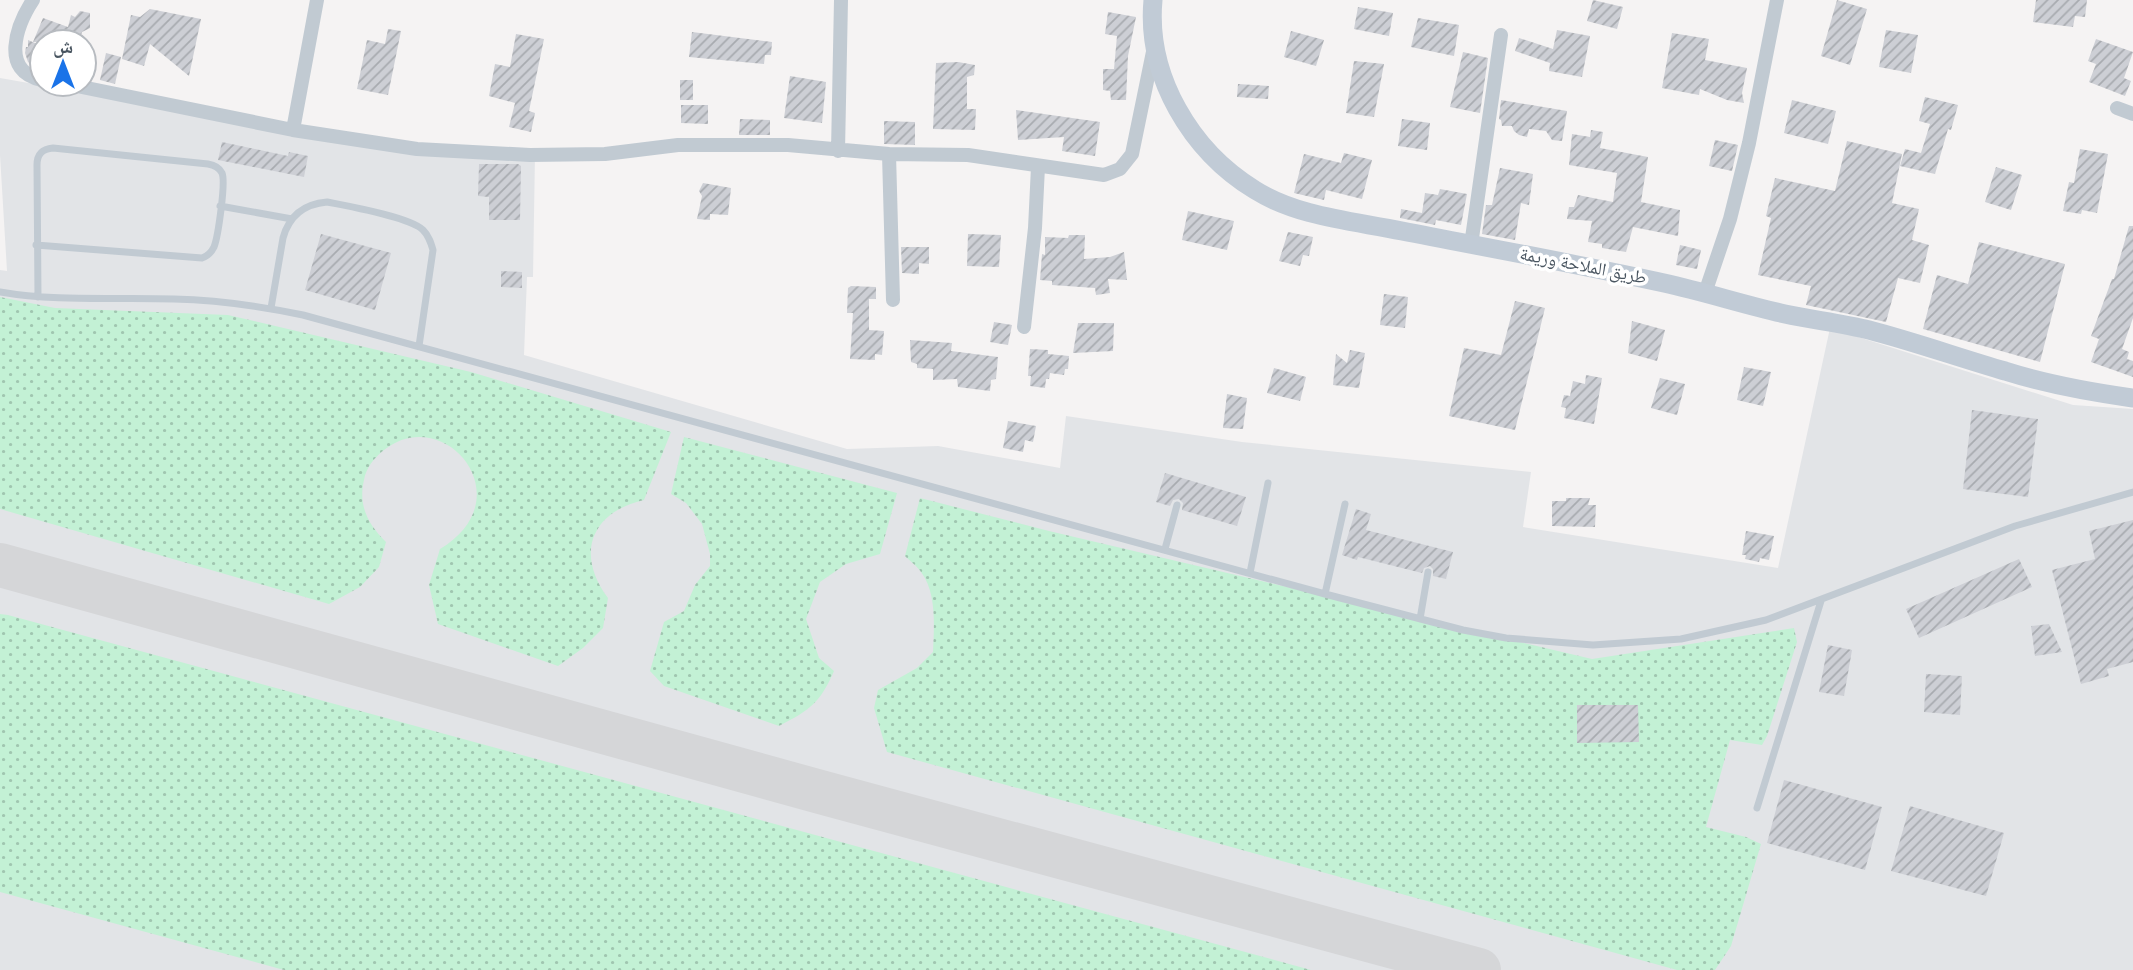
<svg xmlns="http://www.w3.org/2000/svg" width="2133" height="970" viewBox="0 0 2133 970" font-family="Overpass,'Noto Naskh Arabic',sans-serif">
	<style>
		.airport { fill: #e2e4e7 }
		.green { fill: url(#green-dots) }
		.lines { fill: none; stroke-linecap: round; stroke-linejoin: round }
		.taxiway { stroke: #d5d6d8; stroke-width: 44 }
		.building { fill: url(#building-hatch) }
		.lane { stroke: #c1cad2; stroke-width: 7 }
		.street { stroke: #c1cad2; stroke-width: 14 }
		.secondary { stroke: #c1cbd6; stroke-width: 19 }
		.labels { text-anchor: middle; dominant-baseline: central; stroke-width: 7; stroke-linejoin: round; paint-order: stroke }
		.street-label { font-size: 18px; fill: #4a5661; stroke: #fff }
	</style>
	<defs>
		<pattern id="green-dots" width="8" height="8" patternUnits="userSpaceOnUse" patternTransform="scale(1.75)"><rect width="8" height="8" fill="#c3f1d5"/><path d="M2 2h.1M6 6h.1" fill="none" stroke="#a0c6b0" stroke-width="1.8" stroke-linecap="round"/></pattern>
		<pattern id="building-hatch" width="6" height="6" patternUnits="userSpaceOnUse" patternTransform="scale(1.75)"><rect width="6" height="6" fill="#cdcfd5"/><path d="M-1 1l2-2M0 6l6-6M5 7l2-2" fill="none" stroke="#a8abb0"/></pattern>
	</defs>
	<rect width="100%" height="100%" fill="#f5f3f3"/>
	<path class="airport" d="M0 78 415 151 535 154 533 277H527L524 355 847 449 938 446 1060 468 1066 416 1242 442 1531 472 1523 527 1778 568 1830 328 2073 405 2133 409V970H0V270L7 271 0 155Z"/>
	<path class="green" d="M0 297 55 308 228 315 471 372 671 432 644 500C591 512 575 554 608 598L603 628 583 648 558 666 438 624 429 585 440 549C525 498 444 402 384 450 374 458 366 468 364 480 358 506 368 524 386 542L379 567 360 587 329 604 0 509Z
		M684 437 897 493 880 554 846 564 820 582 806 619 819 658 834 671C820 703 810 710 779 726L664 686 650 671 664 622 684 611 695 585 710 566V554L702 524 686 503 671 494Z
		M920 498 1049 531 1592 659 1794 628 1797 642 1767 736 1762 745 1730 740 1706 827 1746 837 1761 844 1731 946 1715 970H1677L887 752 874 708 878 690 917 668 933 652C934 627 937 593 921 572 917 566 910 561 905 556Z
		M0 614 8 615 1311 970H284L0 892Z"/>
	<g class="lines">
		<path class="taxiway" d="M0 565 824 793 1479 970"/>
	</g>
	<path class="building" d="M1593 0 1623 7 1617 29 1587 21Z
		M1837 0 1867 9 1850 65 1821 56Z
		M2036 0H2087L2085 17 2075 16 2073 27 2033 22Z
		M1358 7 1393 13 1389 36 1354 29Z
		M150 9 201 19 189 76 150 44 144 66 122 59 131 15 140 17Z
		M80 11 90 13V28L82 32 79 42H33L43 18 68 27 71 15 75 17Z
		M1108 12 1136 17 1128 56 1126 100H1111L1110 91 1103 90V69H1114L1117 36 1105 34Z
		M1418 18 1459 25 1454 56 1411 47Z
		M388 29 401 31 388 95 357 89 367 40 385 44Z
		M1557 30 1590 36 1582 77 1549 71 1550 63 1515 51 1519 38 1553 49Z
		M1886 30 1918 35 1911 73 1879 67Z
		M1291 31 1324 40 1316 66 1284 57Z
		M692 32 772 42 771 55H765L764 64 689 57Z
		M1672 33 1709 39 1705 60 1747 68 1742 93 1744 103 1727 100 1700 89 1699 95 1662 88Z
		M516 34 544 39 529 111 535 113 531 132 509 127 515 103 489 96 495 64 510 67Z
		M2096 39 2133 52 2124 78 2131 81 2125 96 2089 82 2096 64 2088 61Z
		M28 40 42 46V67H34L28 62 25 53 26 47H28Z
		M1463 52 1488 58 1480 113 1450 107Z
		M106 53 121 57 115 84 100 80Z
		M1354 61 1384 64 1374 117 1346 113Z
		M958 62 975 65 974 75 967 77V109H976L975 130 933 129 936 63Z
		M790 76 826 82 822 123 784 118Z
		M680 80H693V100H680Z
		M1238 84 1269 86 1268 99 1237 97Z
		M1925 97 1958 105 1951 130 1948 129 1935 174 1900 166 1905 149 1921 153 1930 124 1919 121Z
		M1501 100 1567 111 1562 141 1552 140 1546 131 1529 129 1527 137 1519 135 1514 131 1512 126H1502L1501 120 1499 119Z
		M1792 100 1836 111 1828 144 1784 133Z
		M681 105H708V124L681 123Z
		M1016 110 1100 122 1095 156 1062 151 1064 137 1018 140Z
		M740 119 770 120V135H739Z
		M1402 119 1430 123 1427 150 1398 146Z
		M884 121 915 122V145L884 144Z
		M1591 130 1603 132 1600 148 1648 157 1641 202 1680 210 1678 236 1633 227 1626 252 1602 248V244L1588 242 1592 221 1567 219 1569 207H1574L1578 195 1613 202 1617 173 1569 165 1572 134 1590 137Z
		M1715 140 1738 145 1732 171 1709 166Z
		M1847 141 1902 154 1892 203 1919 209 1912 240 1929 245 1920 283 1898 278 1886 322 1806 305 1811 286 1758 275 1771 218 1766 216 1775 178 1835 191Z
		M222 142 288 156 289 152 308 156 304 177 218 160Z
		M2080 149 2108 154 2097 213 2082 210 2081 214 2063 211 2069 182 2074 183Z
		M1344 153 1372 160 1362 199 1326 190 1324 200 1294 193 1304 154 1341 163Z
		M479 164H518L521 166 520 220H489V197L478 196Z
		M1996 167 2022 175 2011 210 1985 202Z
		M1500 168 1533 174 1529 205 1521 203 1515 240 1482 234 1486 205H1492Z
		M703 183 731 188 728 215 710 214V220L697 219 702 196 699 191Z
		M1440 189 1467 194 1461 225 1436 220 1435 225 1400 218 1401 209 1422 213 1425 193 1438 195Z
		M1188 211 1234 221 1227 250 1182 240Z
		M2129 226H2133V318L2122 349 2129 352 2127 359 2133 361V377L2091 362 2099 339 2091 336 2112 279H2114Z
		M1288 232 1313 237 1309 256 1303 255 1300 266 1279 261Z
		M321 234 391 253 375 310 305 290Z
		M968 234 1001 235 999 267 967 266Z
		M1069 235H1085L1084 259 1110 257 1124 252 1127 280 1108 279 1110 293 1096 295 1095 288 1052 285V281L1040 280 1042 254 1045 255V237L1068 238Z
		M1979 242 2065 264 2040 362 1923 329 1937 275 1968 284Z
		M1680 245 1701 250 1697 269 1676 265Z
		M901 247H929V264L919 263V274L902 273Z
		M501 271 522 272V288L501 287Z
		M851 286 876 287V299H869V330L884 331 882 355 875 354V360L850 359 853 313H847L848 288Z
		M1384 294 1408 297 1405 328 1380 325Z
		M1515 301 1545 308 1515 430 1449 416 1464 348 1501 355Z
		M1632 321 1665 330 1657 361 1628 353Z
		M994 322 1012 325 1008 345 990 342Z
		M1078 323H1114L1113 351 1073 353Z
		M910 340 952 343 951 351 998 357 996 379 991 380 990 391 958 387 957 379 933 380V369L917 368V364L911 362Z
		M1030 349 1048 350V354L1069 356 1068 369H1065L1064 375 1050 373 1049 379H1046L1045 388 1030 386 1031 376H1028Z
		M1350 350 1365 353 1359 388 1333 385 1336 354 1347 363Z
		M1744 367 1771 372 1763 406 1737 400Z
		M1274 368 1306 377 1300 401 1267 393Z
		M1586 375 1602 378 1594 424 1564 418 1566 408 1561 407 1564 395 1570 396 1573 381 1585 384Z
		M1660 378 1685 384 1677 415 1651 408Z
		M1227 394 1247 398 1243 429 1223 428Z
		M1972 410 2038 419 2028 497 1963 489Z
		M1008 421 1036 426 1033 442 1025 440 1023 452 1003 448Z
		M1165 473 1246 497 1237 526 1182 510 1183 503 1179 499 1173 500 1170 506 1156 502Z
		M1566 498H1590L1588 505H1596L1595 527 1552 526V501H1566Z
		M1356 509 1371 514 1366 530 1453 552 1446 579 1433 576V569L1430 566 1424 568 1422 573 1358 557 1357 560 1342 555Z
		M2133 520V662L2107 669 2109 676 2081 684 2052 570 2095 559 2089 531Z
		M1746 531 1774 536 1769 560 1760 558 1759 562 1745 559 1746 555H1742Z
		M2019 559 2032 587 1919 638 1906 609Z
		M2049 624 2062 652 2035 656 2031 626Z
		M1828 645 1852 650 1844 696 1819 692Z
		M1926 674 1962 676 1960 715 1924 712Z
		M1577 705H1638L1639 742 1577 743Z
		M1784 780 1882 807 1865 870 1767 843Z
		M1910 806 2004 833 1986 896 1891 871Z"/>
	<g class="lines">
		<path class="lane" d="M220 206 292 219
			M36 245 202 258C208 256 211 253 214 247 218 237 226 182 222 173 219 167 214 165 208 164L53 148C42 149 37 154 37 165L38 297
			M0 292C57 302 116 297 174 299 217 300 260 306 303 315L1325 594 1463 630 1506 638 1593 645 1681 639 1766 620 2015 526 2133 492
			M271 308 283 238C289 216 304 204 327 202 347 206 410 217 423 230 429 236 431 243 433 250L419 346
			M1165 549 1177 505
			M1250 573 1268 483
			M1325 594 1345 504
			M1420 619 1428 572
			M1757 808 1821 601"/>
		<path class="street" d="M33 0C16 26 0 72 42 80
			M67 84 293 130 417 149 530 155 605 154 678 145H788L889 154 968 155 1104 175 1120 169 1132 154 1154 47
			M2117 108 2133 114
			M293 130 317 0
			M838 151 841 0
			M889 154 893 300
			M1471 245 1501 35
			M1705 293 1730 219 1749 143 1777 0
			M1024 327 1035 228 1038 167"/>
		<path class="secondary" d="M1153 0C1146 76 1191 151 1255 190 1298 217 1354 221 1402 231 1489 248 1577 264 1664 283 1705 292 1745 305 1785 314 1813 320 1842 323 1869 330 1915 342 1960 358 2005 371 2046 384 2090 392 2133 398"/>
	</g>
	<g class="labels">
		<g class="street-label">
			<text transform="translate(1583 267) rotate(11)">طريق الملاحة وريمة</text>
		</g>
	</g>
	<g transform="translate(63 63)"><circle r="33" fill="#ffffff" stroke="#b7bbc0" stroke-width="2"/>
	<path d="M0-5L12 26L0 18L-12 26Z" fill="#1a73e8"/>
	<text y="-10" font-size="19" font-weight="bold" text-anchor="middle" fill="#4a5661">ش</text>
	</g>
</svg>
